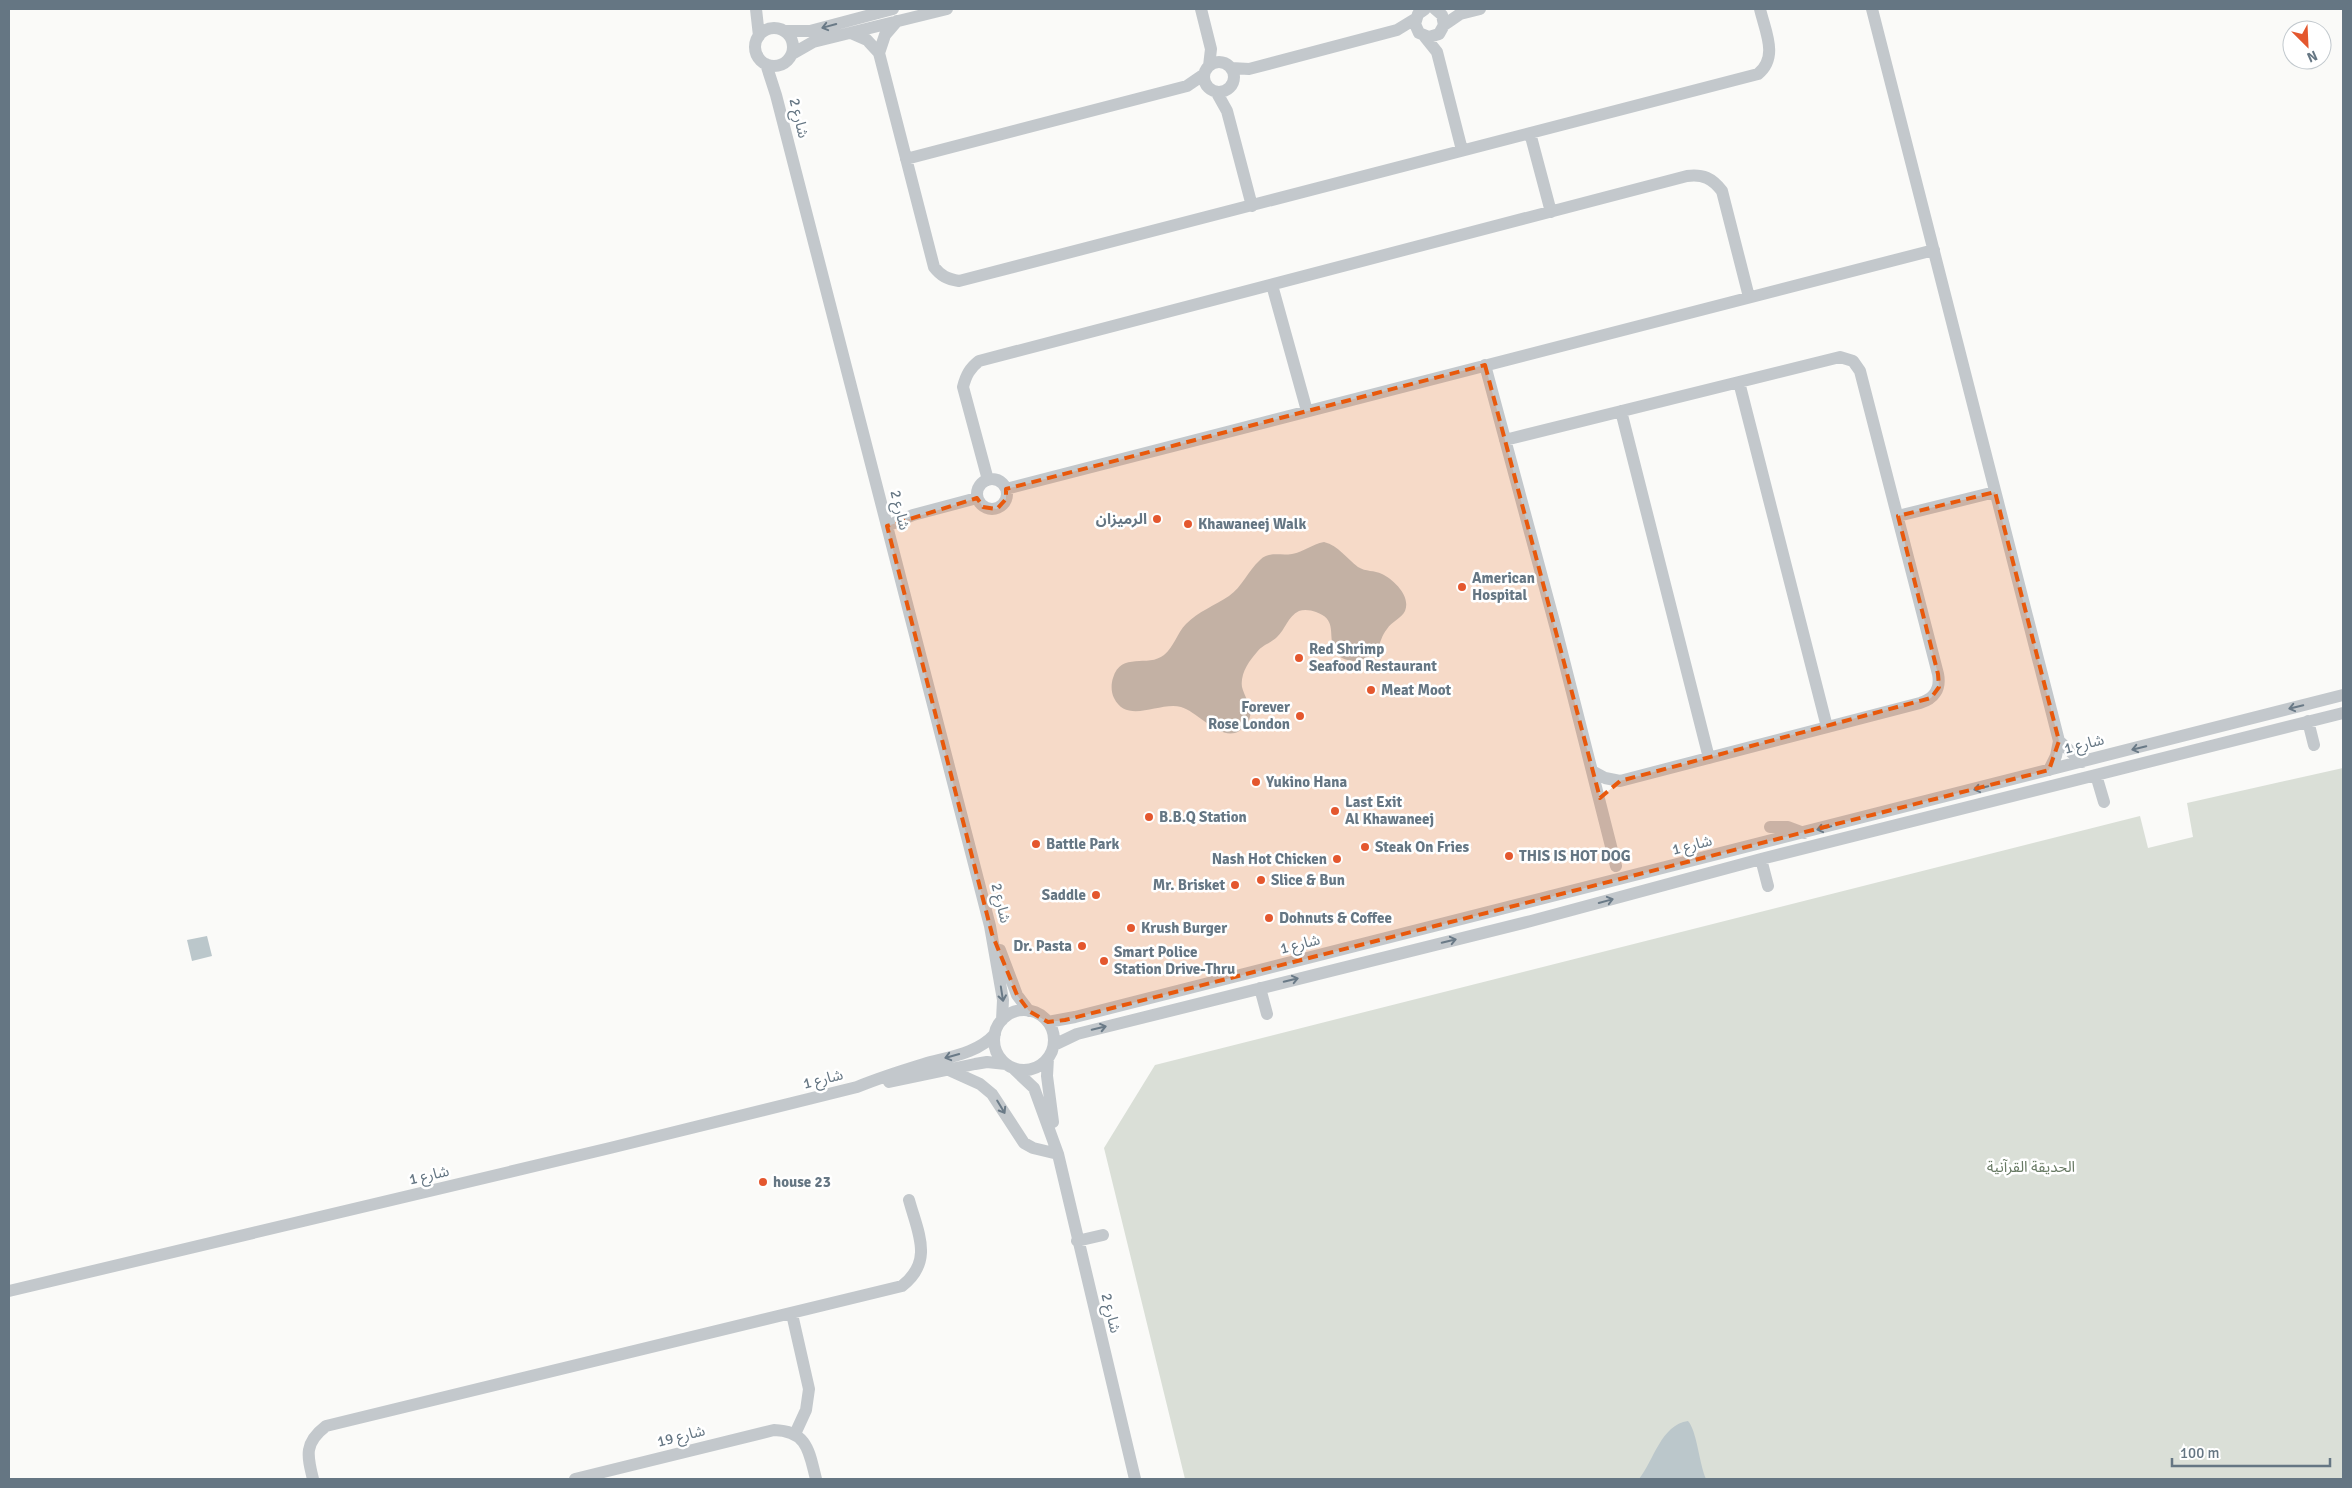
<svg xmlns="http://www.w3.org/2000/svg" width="2352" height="1488" viewBox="0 0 2352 1488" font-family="Signika,'Noto Sans Arabic',sans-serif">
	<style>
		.green { fill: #dadfd7 }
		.water { fill: #bbc7cb }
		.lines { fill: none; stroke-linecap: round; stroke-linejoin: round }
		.minor { stroke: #c3c8cc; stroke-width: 12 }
		.oneway { stroke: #6a7a87 }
		.marked { fill: #e8590c; fill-opacity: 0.2; stroke: #e8590c; stroke-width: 4; stroke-dasharray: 10 6; stroke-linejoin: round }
		.poi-dot { fill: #e4572e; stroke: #fff; stroke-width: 2 }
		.labels { text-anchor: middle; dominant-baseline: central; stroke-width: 5; stroke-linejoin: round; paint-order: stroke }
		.street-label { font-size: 15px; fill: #657683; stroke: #fff }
		.poi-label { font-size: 15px; font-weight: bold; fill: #657683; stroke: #fff; text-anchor: start }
		.park-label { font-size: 15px; fill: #687a64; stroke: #fff }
	</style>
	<rect width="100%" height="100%" fill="#fafaf8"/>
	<path class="green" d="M2343 768V1479H1185L1104 1148 1155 1065 2140 816 2148 848 2193 837 2187 803Z"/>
	<path class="water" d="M1324 542C1339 546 1346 558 1358 567 1366 572 1374 570 1382 574 1394 580 1411 596 1405 611 1401 619 1392 621 1387 629 1376 643 1384 652 1361 660 1351 663 1336 659 1333 647 1329 632 1336 619 1316 612 1311 610 1304 609 1299 611 1288 616 1285 630 1277 637 1271 643 1262 645 1257 652 1249 661 1240 674 1242 687 1245 699 1256 711 1247 723 1228 752 1200 712 1181 707 1160 701 1127 725 1114 698 1111 692 1111 684 1113 678 1121 651 1148 668 1164 655 1174 647 1177 633 1186 624 1199 611 1214 606 1229 596 1242 587 1248 571 1260 560 1269 551 1280 556 1292 554 1304 552 1312 544 1324 542Z
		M207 936 212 956 192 961 187 940Z
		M1688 1421C1697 1431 1699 1463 1706 1479H1639C1654 1460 1661 1425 1688 1421Z"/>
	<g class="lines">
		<path class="minor" d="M756 9 759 36
			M1201 9 1211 49 1209 66
			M1425 9 1418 14 1415 24 1419 33 1429 37 1439 34 1444 25 1442 15 1435 9
			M1872 9 2059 741 2056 756 2049 770
			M1444 25 1460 14 1480 9
			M755 47a19 19 0 1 1 38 0a19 19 0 1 1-38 0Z
			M785 31H810L893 9
			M851 33 867 40 879 53 934 267C941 276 947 279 959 281L1758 74C1779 57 1765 31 1760 9
			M1425 37 1437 52 1462 150
			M879 53 885 35 897 21
			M792 54 813 42 947 9
			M1204 77a15 15 0 1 1 30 0a15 15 0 1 1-30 0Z
			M766 64 776 95 990 926 1003 1000 1002 1020
			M1231 68 1249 69 1397 30 1415 19
			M1217 93 1227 111 1252 206
			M1530 133 1551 212
			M906 159 1187 86 1203 75
			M1272 285 1307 411
			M1485 365 1556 629 1616 866
			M1739 382 1827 727
			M1621 411 1709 758
			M1505 440 1840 357 1853 361 1860 371 1938 674C1941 689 1934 699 1920 703L1620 781 1605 778 1592 771
			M977 494a15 15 0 1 1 30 0a15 15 0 1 1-30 0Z
			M988 480 963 387C966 375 970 368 979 361L1687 176C1703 174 1712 178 1722 191L1749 297
			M1006 489 1934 250
			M1898 516 1995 492
			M887 526 913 515 977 498
			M2308 721 2314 745
			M2059 741 2082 762
			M2096 775 2104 802
			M1770 827H1788L1804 833
			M1761 859 1768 886
			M1000 950 1017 995 1029 1011
			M1260 988 1267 1014
			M994 1040a30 30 0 1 1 60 0a30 30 0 1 1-60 0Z
			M1048 1022 1075 1017 2343 695
			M1054 1045 1077 1034 1531 921 1761 859 2343 713
			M1048 1058 1047 1076 1053 1122
			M1014 1069 1034 1088 1058 1154 1135 1479
			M949 1070 980 1084 992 1094 1024 1143 1033 1148 1058 1154
			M889 1082 975 1064 987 1062 1006 1064
			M1077 1241 1103 1235
			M9 1291 610 1148 857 1087C879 1078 901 1071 924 1064 948 1057 977 1054 995 1034
			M792 1314 809 1389 806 1410 795 1434
			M313 1479C307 1455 304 1443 326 1426L902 1286C934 1261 918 1233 909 1200
			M575 1479 774 1430C808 1431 809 1452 816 1479"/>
	</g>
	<defs><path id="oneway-shaft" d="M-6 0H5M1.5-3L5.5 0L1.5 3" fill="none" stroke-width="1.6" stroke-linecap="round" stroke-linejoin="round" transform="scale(1.25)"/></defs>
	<g class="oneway">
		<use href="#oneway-shaft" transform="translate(829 26) rotate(165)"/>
		<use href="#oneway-shaft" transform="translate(2296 707) rotate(166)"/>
		<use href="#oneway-shaft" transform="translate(2139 748) rotate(166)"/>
		<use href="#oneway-shaft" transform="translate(1981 788) rotate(166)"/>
		<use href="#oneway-shaft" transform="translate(1824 828) rotate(166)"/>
		<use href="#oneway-shaft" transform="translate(1606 901) rotate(-15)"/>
		<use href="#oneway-shaft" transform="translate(1449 941) rotate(-14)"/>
		<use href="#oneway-shaft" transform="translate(1291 980) rotate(-14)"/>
		<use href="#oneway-shaft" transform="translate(1002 994) rotate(81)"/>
		<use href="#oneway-shaft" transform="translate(1099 1028) rotate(-13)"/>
		<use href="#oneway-shaft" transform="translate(952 1056) rotate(164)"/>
		<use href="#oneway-shaft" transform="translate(1001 1107) rotate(59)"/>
	</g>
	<path class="marked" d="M1485 365 1600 798 1620 781 1931 698 1939 687 1938 674 1898 516 1995 492 2059 741 2049 770 1065 1020 1048 1022 1029 1011 1017 995 992 934 887 526 977 498 983 507 997 509 1006 499V489Z"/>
	<g class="poi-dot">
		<circle cx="1157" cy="519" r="5"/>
		<circle cx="1188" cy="524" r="5"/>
		<circle cx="1462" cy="587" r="5"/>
		<circle cx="1299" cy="658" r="5"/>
		<circle cx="1371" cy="690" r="5"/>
		<circle cx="1300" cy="716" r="5"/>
		<circle cx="1256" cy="782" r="5"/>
		<circle cx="1335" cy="811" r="5"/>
		<circle cx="1149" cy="817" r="5"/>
		<circle cx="1036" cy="844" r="5"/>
		<circle cx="1365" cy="847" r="5"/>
		<circle cx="1509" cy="856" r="5"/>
		<circle cx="1337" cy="859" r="5"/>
		<circle cx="1261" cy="880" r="5"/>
		<circle cx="1235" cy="885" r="5"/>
		<circle cx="1096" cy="895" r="5"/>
		<circle cx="1269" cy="918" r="5"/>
		<circle cx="1131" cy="928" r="5"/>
		<circle cx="1082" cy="946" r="5"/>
		<circle cx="1104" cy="961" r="5"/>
		<circle cx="763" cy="1182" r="5"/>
	</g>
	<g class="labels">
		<g class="street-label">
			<text transform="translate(799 118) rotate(76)">شارع 2</text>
			<text transform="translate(900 510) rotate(76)">شارع 2</text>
			<text transform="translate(2084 744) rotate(-14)">شارع 1</text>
			<text transform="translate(1692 845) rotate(-14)">شارع 1</text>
			<text transform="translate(1001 903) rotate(76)">شارع 2</text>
			<text transform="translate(1300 944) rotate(-14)">شارع 1</text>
			<text transform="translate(823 1079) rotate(-14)">شارع 1</text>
			<text transform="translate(429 1175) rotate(-13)">شارع 1</text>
			<text transform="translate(1111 1313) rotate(76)">شارع 2</text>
			<text transform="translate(681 1436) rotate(-14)">شارع 19</text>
		</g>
		<g class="poi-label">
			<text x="1147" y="519" text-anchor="end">الرميزان</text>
			<text x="1198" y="524">Khawaneej Walk</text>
			<text x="1472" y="578">American<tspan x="1472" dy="17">Hospital</tspan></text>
			<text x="1309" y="649">Red Shrimp<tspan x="1309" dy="17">Seafood Restaurant</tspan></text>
			<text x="1381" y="690">Meat Moot</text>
			<text x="1290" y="707" text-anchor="end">Forever<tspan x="1290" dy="17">Rose London</tspan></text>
			<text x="1266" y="782">Yukino Hana</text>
			<text x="1345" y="802">Last Exit<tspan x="1345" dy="17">Al Khawaneej</tspan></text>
			<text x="1159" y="817">B.B.Q Station</text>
			<text x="1046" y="844">Battle Park</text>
			<text x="1375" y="847">Steak On Fries</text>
			<text x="1519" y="856">THIS IS HOT DOG</text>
			<text x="1327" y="859" text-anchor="end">Nash Hot Chicken</text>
			<text x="1271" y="880">Slice &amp; Bun</text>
			<text x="1225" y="885" text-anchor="end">Mr. Brisket</text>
			<text x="1086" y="895" text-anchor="end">Saddle</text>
			<text x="1279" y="918">Dohnuts &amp; Coffee</text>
			<text x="1141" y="928">Krush Burger</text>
			<text x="1072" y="946" text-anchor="end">Dr. Pasta</text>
			<text x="1114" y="952">Smart Police<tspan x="1114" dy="17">Station Drive-Thru</tspan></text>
			<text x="773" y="1182">house 23</text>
		</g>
		<g class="park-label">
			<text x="2031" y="1167">الحديقة القرآنية</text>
		</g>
	</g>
	<rect width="2352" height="1488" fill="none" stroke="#657683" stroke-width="20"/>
	<g transform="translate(2307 45) rotate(156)"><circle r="24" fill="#ffffff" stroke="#c1c8cd"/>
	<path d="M0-4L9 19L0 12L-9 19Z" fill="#e4572e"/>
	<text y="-8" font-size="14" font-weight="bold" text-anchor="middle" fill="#657683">N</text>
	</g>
	<path d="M2172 1458v8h158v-8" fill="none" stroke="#657683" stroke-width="2.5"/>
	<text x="2180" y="1458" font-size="15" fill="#657683" stroke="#ffffff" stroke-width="4" paint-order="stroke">100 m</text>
</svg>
